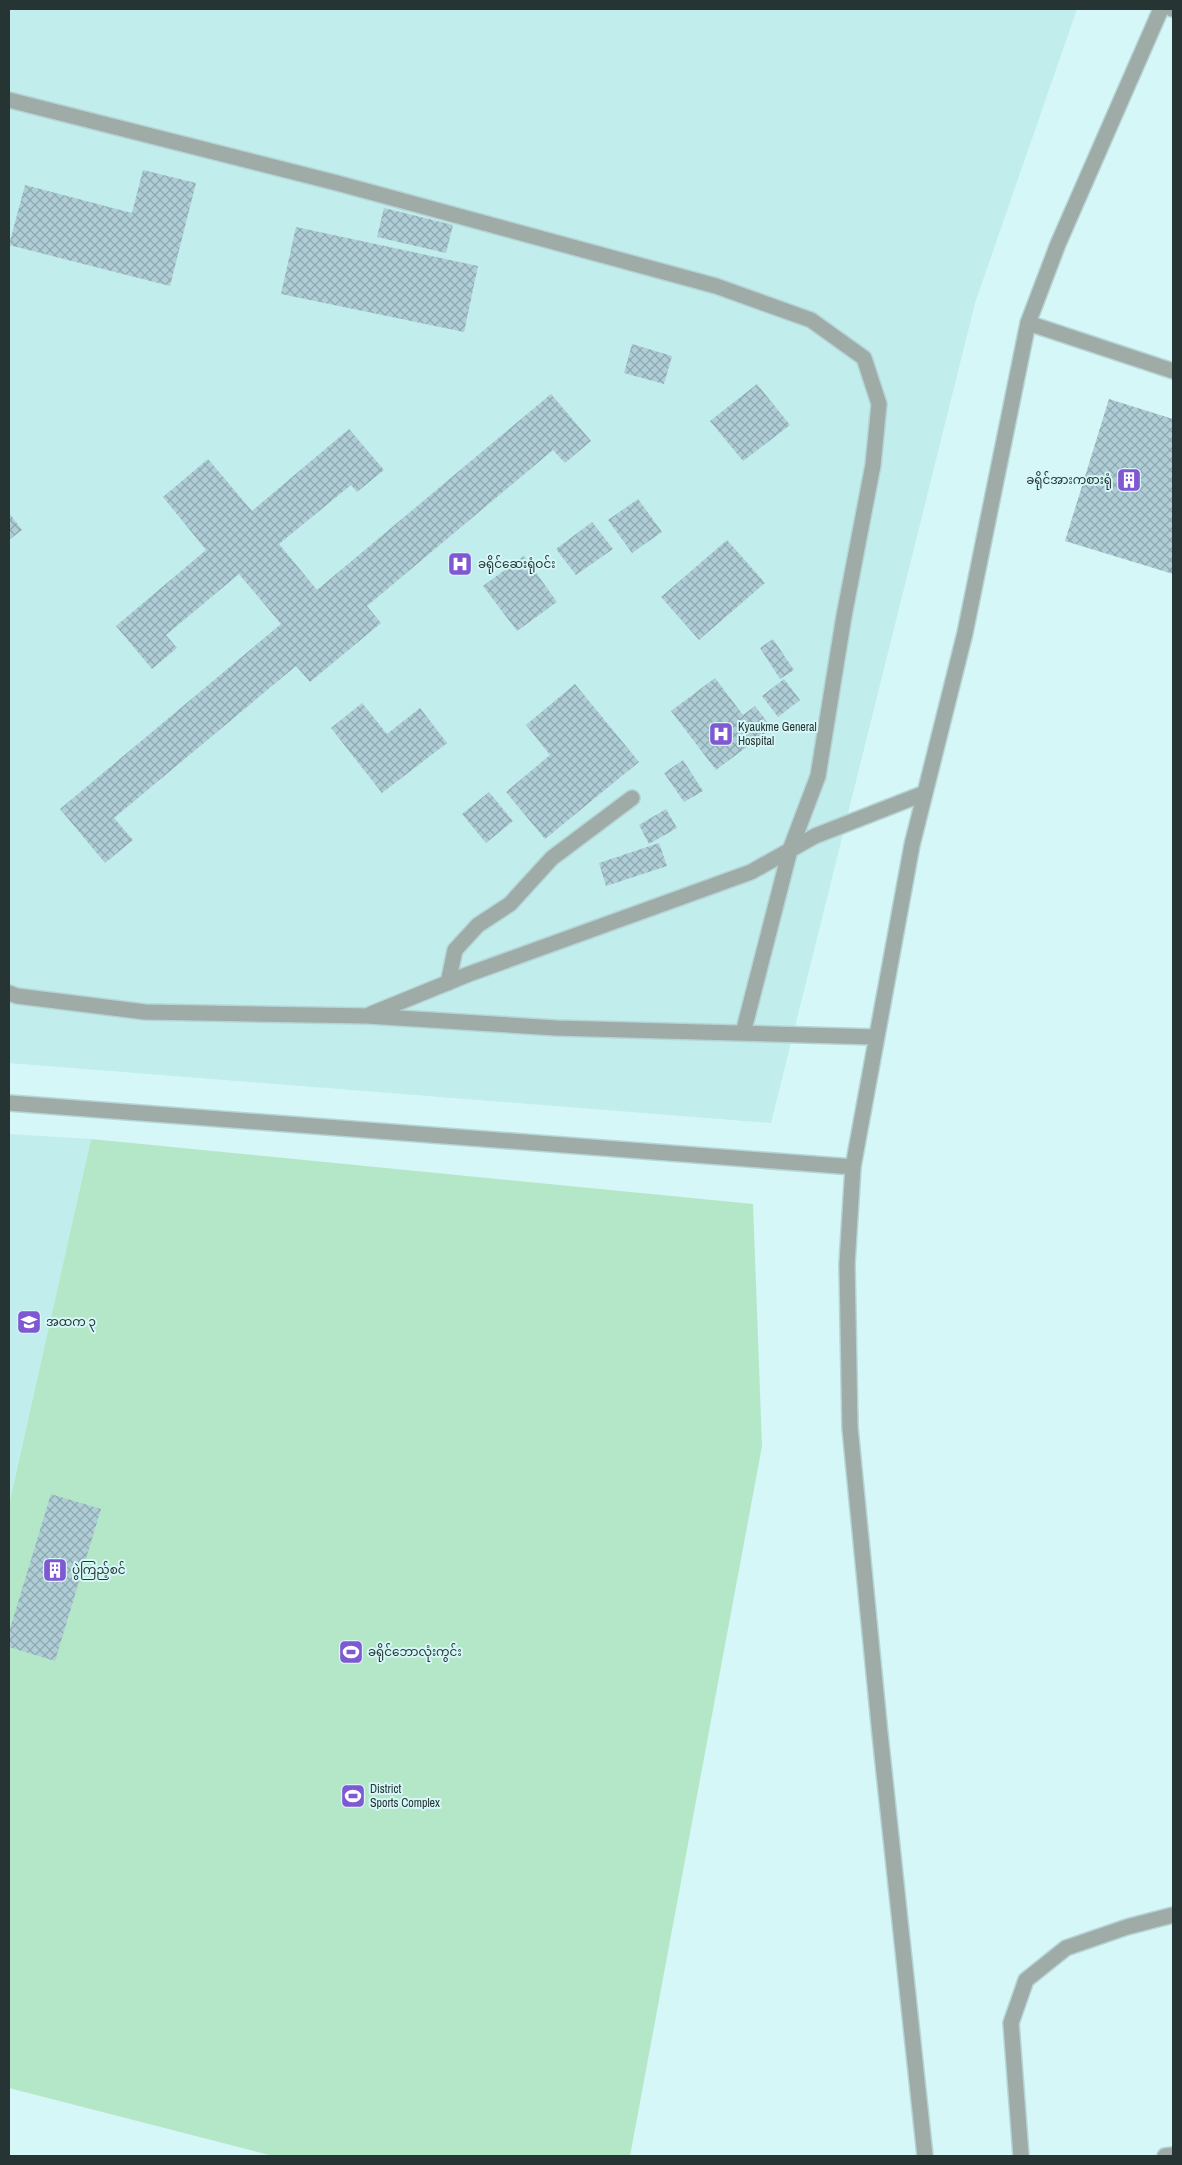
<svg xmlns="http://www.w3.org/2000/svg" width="1182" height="2165" viewBox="0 0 1182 2165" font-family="'Archivo Narrow','Noto Sans Myanmar',sans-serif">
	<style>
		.built { fill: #c1eded }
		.green { fill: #b4e7c7 }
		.building { fill: url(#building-cross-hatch) }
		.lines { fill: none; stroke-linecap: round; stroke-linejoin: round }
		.minor-casing { stroke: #b6d4d4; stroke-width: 18 }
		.minor { stroke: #9eaba7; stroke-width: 15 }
		.labels { text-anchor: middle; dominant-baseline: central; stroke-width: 4; stroke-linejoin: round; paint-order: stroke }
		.poi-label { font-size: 12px; fill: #273434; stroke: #d5f7f7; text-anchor: start }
	</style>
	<defs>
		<pattern id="building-cross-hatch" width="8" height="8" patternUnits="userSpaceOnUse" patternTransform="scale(1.25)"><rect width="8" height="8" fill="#afcdd6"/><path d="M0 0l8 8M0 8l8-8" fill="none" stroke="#8ea7ae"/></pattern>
	</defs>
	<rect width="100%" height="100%" fill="#d5f7f7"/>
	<path class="built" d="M9 9H1077L975 303 771 1123 9 1063Z
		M9 1134 91 1139 9 1505Z"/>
	<path class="green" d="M91 1139 753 1204 762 1446 630 2156H273L9 2088V1505Z"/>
	<path class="building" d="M143 170 196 183 170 286 9 245 25 185 132 213Z
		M384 208 453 225 446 253 377 237Z
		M296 227 478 266 464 332 281 294Z
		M632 344 672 356 664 384 624 373Z
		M757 384 790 425 743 461 710 421Z
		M551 394 591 441 565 463 553 450 367 606 381 623 310 682 296 666 114 818 133 840 105 863 60 809 281 624 239 574 166 635 177 648 152 669 116 626 206 550 163 497 208 459 252 511 349 429 384 470 357 492 351 485 279 544 317 590Z
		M1109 399 1173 419V574L1065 541Z
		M638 499 662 532 632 553 608 520Z
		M9 513 22 530 9 540Z
		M592 522 613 549 576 575 556 549Z
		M727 540 765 583 699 640 661 597Z
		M524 556 557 602 517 631 483 586Z
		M773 639 794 670 780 679 760 648Z
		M715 678 743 715 755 706 772 728 716 770 671 711Z
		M784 679 800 700 778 717 762 696Z
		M575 684 639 762 545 839 506 792 550 755 526 725Z
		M362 703 387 734 420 708 447 743 382 793 331 728Z
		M683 760 703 791 684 802 664 773Z
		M489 792 513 821 486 843 462 814Z
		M666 809 677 828 649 844 639 825Z
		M659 843 667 866 606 886 599 863Z
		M51 1494 101 1509 55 1661 9 1647V1632Z"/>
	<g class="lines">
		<defs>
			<path id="minor" d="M1172 9H1173
				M9 100 337 183 716 286 811 320 864 358 879 404 873 465 844 616 818 776 790 850 743 1033
				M1028 323 1173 371
				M448 983 455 950 478 925 510 904 552 858 632 798
				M9 993 17 996 145 1012 367 1016 556 1028 875 1037
				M371 1014 469 974 751 872 815 836 925 793
				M9 1103 853 1167
				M925 2156 880 1734 850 1428 847 1264 853 1167 912 845 965 633 1028 323 1058 244 1161 9
				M1021 2156 1011 2023 1026 1980 1066 1948 1127 1927 1173 1915
				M1165 2156 1173 2155"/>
		</defs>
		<use href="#minor" class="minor-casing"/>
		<use href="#minor" class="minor"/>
	</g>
	<defs>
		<symbol id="building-square" viewBox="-11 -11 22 22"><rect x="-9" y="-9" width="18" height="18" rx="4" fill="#7f58d2" stroke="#d5f7f7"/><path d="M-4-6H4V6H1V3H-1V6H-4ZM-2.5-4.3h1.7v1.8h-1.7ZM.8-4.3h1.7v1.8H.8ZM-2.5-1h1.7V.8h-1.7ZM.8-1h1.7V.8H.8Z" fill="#fff"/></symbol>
		<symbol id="hospital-square" viewBox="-11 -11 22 22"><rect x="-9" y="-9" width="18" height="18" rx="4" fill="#7f58d2" stroke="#d5f7f7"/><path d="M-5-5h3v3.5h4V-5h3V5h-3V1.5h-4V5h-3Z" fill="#fff"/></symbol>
		<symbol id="school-square" viewBox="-11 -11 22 22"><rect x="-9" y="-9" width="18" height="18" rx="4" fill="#7f58d2" stroke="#d5f7f7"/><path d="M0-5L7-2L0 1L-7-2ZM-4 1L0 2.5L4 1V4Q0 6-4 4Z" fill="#fff"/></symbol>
		<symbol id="stadium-square" viewBox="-11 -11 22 22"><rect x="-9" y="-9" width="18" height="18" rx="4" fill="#7f58d2" stroke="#d5f7f7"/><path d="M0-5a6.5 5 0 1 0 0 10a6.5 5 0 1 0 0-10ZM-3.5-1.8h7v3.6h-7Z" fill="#fff"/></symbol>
	</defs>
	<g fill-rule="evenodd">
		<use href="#building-square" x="1115" y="466" width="28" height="28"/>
		<use href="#hospital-square" x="446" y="550" width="28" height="28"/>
		<use href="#hospital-square" x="707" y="720" width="28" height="28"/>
		<use href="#school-square" x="15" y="1308" width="28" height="28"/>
		<use href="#building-square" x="41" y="1556" width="28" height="28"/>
		<use href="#stadium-square" x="337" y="1638" width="28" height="28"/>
		<use href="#stadium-square" x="339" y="1782" width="28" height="28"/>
	</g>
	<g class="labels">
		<g class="poi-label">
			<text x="1112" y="480" text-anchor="end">ခရိုင်အားကစားရုံ</text>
			<text x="478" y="564">ခရိုင်ဆေးရုံဝင်း</text>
			<text x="738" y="727">Kyaukme General<tspan x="738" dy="14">Hospital</tspan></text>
			<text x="46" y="1322">အထက ၃</text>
			<text x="72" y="1570">ပွဲကြည့်စင်</text>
			<text x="368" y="1652">ခရိုင်ဘောလုံးကွင်း</text>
			<text x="370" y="1789">District<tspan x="370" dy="14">Sports Complex</tspan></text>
		</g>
	</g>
	<rect width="1182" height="2165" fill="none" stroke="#273434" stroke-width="20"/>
</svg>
